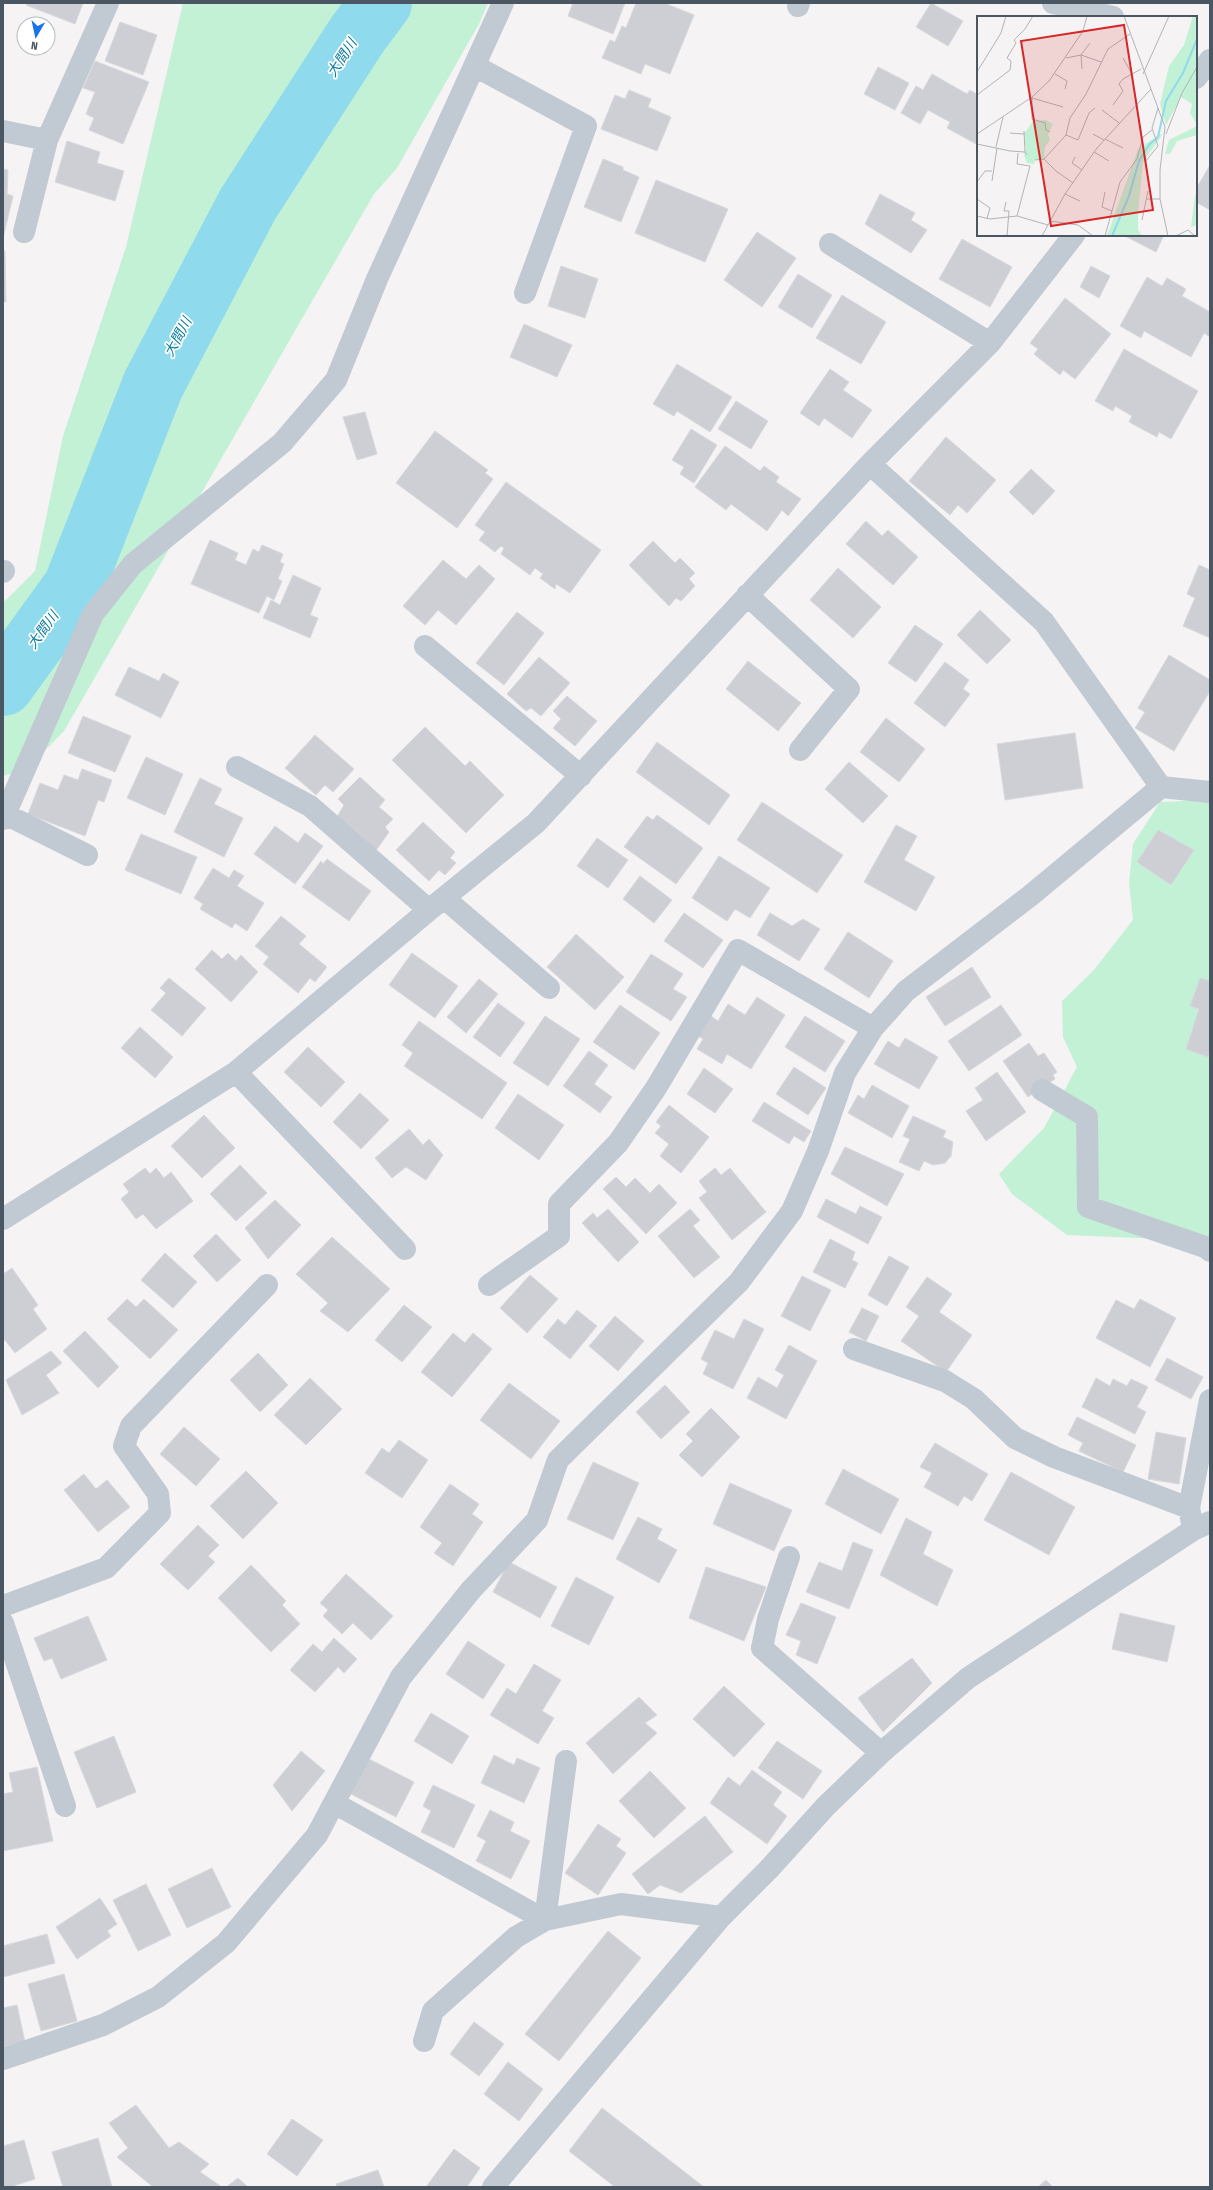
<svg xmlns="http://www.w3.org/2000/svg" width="1213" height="2190" viewBox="0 0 1213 2190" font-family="'Fira Sans Condensed','Noto Sans JP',sans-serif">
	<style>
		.green { fill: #c3f1d5 }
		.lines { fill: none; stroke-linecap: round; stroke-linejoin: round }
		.river { stroke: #90daee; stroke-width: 62 }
		.building { fill: #cdcfd5; stroke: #d7d9de }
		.minor { stroke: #c1cad2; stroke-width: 22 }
		.labels { text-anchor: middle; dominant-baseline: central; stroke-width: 3.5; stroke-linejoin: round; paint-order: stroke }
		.water-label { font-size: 14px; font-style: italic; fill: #0c7c9b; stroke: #fff }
		.inset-river { fill: none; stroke: #90daee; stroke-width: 2 }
		.inset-road { fill: none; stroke: #b1b4b9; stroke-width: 1 }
		.view { fill: #d62828; fill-opacity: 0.15; stroke: #d62828; stroke-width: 2 }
		.inset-edge { fill: none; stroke: #4a5661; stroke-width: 2 }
	</style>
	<rect width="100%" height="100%" fill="#f5f3f3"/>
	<path class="green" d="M183 3H488L479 24 397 168 374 194 64 731 27 769 3 776V603L35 571 63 436 126 247Z
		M1210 800V1244L1185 1240 1067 1235 1012 1194 999 1174 1044 1128 1077 1067 1063 1037 1062 1001 1093 971 1133 920 1129 883 1133 844 1160 802Z"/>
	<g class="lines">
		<path class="river" d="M3 685 74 587 153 385 248 204 357 35 381 3"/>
	</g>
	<path class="building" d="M27 3H83L75 24 26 5Z
		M573 3H625L613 34 568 16Z
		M636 3H664L694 15 670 74 645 64 641 74 602 58 610 40 615 42 622 26 626 28Z
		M931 3 963 21 948 46 916 27Z
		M120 22 157 35 143 75 105 61Z
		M95 61 149 82 123 144 89 130 94 118 86 114 95 92 83 88Z
		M878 67 909 83 895 110 864 94Z
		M932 74 967 94 970 90 978 95V145L947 128 950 122 928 110 920 124 901 113 916 86 923 90Z
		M629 90 651 99 648 107 671 117 657 151 601 129 615 95 625 99Z
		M67 141 100 152 97 163 124 171 115 201 55 182Z
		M603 159 623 167V170L639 177 621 222 584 207Z
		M1210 165V210L1196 202V189Z
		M3 169 8 170 7 194 13 196 3 238Z
		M656 180 728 209 705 262 635 233Z
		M880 194 915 213 911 220 927 230 911 253 865 224Z
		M757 232 796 258 762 307 724 280Z
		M1123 235H1164L1156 252Z
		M962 239 1012 267 990 307 939 279Z
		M3 251H5L6 302H3Z
		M561 266 598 279 585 318 548 306Z
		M1091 266 1110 276 1099 298 1080 287Z
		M798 274 832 295 812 328 778 307Z
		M1147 277 1162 286 1167 278 1186 289 1182 296 1210 312V337L1204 333 1191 357 1144 331 1141 338 1120 326Z
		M842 295 886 322 861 364 816 338Z
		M1065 298 1111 334 1075 379 1063 370 1060 375 1034 354 1038 349 1030 343Z
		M524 324 572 345 557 377 510 357Z
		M1124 349 1198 391 1171 439 1159 432 1157 437 1129 422 1132 416 1115 406 1113 411 1095 401Z
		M677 364 732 397 710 432 677 411 674 416 653 404Z
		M830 369 849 382 843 390 872 410 852 438 824 418 819 426 800 413Z
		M736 401 768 421 751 449 718 429Z
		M365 412 377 454 357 460 343 417Z
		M691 429 717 445 694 483 680 474 684 467 672 460Z
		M435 431 488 470 485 473 493 479 457 528 396 483Z
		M946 437 996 480 967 513 958 505 950 515 909 481Z
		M725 446 760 471 764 466 779 477 776 482 801 499 788 516 782 510 767 531 731 504 726 510 695 487Z
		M1031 469 1055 491 1033 515 1009 492Z
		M506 482 601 550 570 593 556 584 555 589 540 578 543 574 535 568 530 575 501 554 504 548 501 546 495 552 479 540 485 532 475 525Z
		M866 521 882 536 888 530 918 557 893 585 846 544Z
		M210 540 238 553 235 560 246 565 253 549 259 552 262 545 283 554 280 562 284 564 278 579 282 581 274 600 267 596 259 613 191 584Z
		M653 541 675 563 680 558 695 573 689 579 695 586 681 601 676 598 669 606 629 565Z
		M443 560 466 579 479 565 495 579 456 625 438 610 425 625 403 606Z
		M1199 565 1210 570V638L1183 626 1195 598 1187 594Z
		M838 568 881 607 853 638 810 600Z
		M293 575 321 588 310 615 318 618 310 638 263 618 271 600 280 605Z
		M980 610 1011 640 987 664 957 635Z
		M517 612 544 633 504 685 476 663Z
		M915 625 943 644 916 682 888 663Z
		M1169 655 1210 680V691L1174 751 1135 728 1145 712 1138 708Z
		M539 657 570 683 541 716 531 708 526 711 507 694Z
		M748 661 801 703 778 731 726 689Z
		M945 662 969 680 963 689 970 694 945 727 914 703Z
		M129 667 159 681 163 673 179 682 161 718 115 695Z
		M567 696 597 721 575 746 553 728 561 719 553 711Z
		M83 716 131 736 115 772 68 753Z
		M886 718 925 749 899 782 860 752Z
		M425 727 465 766 470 761 504 795 466 833 392 760Z
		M1075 733 1083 788 1005 800 997 744Z
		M315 735 354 769 333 792 325 785 316 795 285 768Z
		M657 742 730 795 709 825 636 772Z
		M146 757 183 774 165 815 127 798Z
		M849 762 888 796 863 823 825 789Z
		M82 769 112 780 104 802 98 800 85 836 28 814 40 783 58 790 64 775 78 780Z
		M360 777 385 800 379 807 393 819 385 827 389 832 375 852 337 817 344 805 338 799Z
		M200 778 222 789 214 804 243 818 224 857 174 832Z
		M762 802 843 855 817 893 737 840Z
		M657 815 703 848 676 884 624 847 647 816 653 820Z
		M423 822 455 852 450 858 456 863 445 875 439 870 429 881 396 850Z
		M896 825 917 836 904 860 935 877 916 911 864 882Z
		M275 826 298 843 305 833 323 846 295 884 254 854Z
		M1158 830 1194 850 1171 885 1137 862Z
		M141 834 197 857 181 894 125 870Z
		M597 838 628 860 608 888 577 866Z
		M719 856 770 888 750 918 735 909 727 921 692 898Z
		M327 859 371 891 349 921 302 887 321 861 323 864Z
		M213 868 229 878 234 870 244 876 237 886 264 903 247 931 235 923 232 928 200 909 203 904 194 898Z
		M640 876 672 900 654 923 623 899Z
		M684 913 723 940 703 968 664 941Z
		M770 913 792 926 803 919 820 929 799 961 757 935Z
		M281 916 306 936 299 944 327 967 315 982 310 978 298 993 263 964 269 957 255 946Z
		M848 932 893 961 869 998 824 969Z
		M576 934 624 977 595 1010 547 967Z
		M212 950 222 959 228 953 236 961 241 955 258 972 231 1002 195 969Z
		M412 953 458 986 435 1018 389 985Z
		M651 954 683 974 673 989 687 997 671 1021 626 992Z
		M972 967 991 997 945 1026 926 997Z
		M169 978 206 1008 182 1036 151 1010 166 993 160 988Z
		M1200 978 1210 981V1051L1208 1057 1186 1049 1199 1009 1190 1006Z
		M479 979 498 994 466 1033 447 1017Z
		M757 997 785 1015 751 1069 727 1054 722 1064 697 1049 703 1039 698 1036 711 1016 718 1021 728 1004 745 1015Z
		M498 1003 525 1023 500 1057 473 1037Z
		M620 1005 660 1033 634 1070 593 1042Z
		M1001 1005 1022 1035 969 1071 948 1041Z
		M545 1016 580 1039 548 1086 513 1063Z
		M805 1016 845 1041 825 1072 785 1047Z
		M419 1021 507 1083 482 1119 404 1066 413 1053 402 1045Z
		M140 1027 173 1057 155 1078 121 1048Z
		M905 1038 938 1057 919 1089 874 1064 888 1041 899 1048Z
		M1029 1043 1038 1056 1044 1053 1057 1072 1053 1075 1055 1079 1028 1097 1003 1061Z
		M308 1047 345 1082 321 1107 284 1072Z
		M589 1051 608 1065 594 1084 612 1097 600 1113 563 1086Z
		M794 1067 826 1088 808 1115 776 1094Z
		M704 1068 733 1089 715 1113 687 1094Z
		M997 1072 1026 1112 986 1141 966 1111 983 1100 975 1088Z
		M872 1085 909 1106 892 1138 848 1113 858 1095 864 1099Z
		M360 1093 389 1120 361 1149 333 1122Z
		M518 1094 564 1125 539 1160 495 1128Z
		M764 1102 811 1131 804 1142 794 1136 789 1144 752 1121Z
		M669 1105 709 1137 681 1173 660 1156 669 1144 655 1133 661 1126 656 1122Z
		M204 1115 235 1148 202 1178 171 1146Z
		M913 1116 946 1131 943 1137 953 1142 951 1156 945 1163 933 1165 924 1161 919 1171 899 1162 910 1139 903 1136Z
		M409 1129 423 1145 429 1139 443 1155 426 1180 406 1167 392 1178 375 1158Z
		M845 1147 904 1174 887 1206 831 1174Z
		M240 1165 267 1193 236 1221 210 1194Z
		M145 1168 150 1174 156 1168 164 1178 171 1172 193 1201 156 1229 143 1214 136 1219 121 1199 129 1192 123 1184Z
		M715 1168 721 1175 730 1168 766 1212 732 1240 699 1198 707 1192 699 1181Z
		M616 1177 626 1187 635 1178 650 1193 659 1184 677 1203 646 1234 603 1189Z
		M826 1199 856 1214 860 1206 882 1217 868 1244 817 1217Z
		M275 1200 301 1225 268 1259 245 1228Z
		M608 1209 639 1242 618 1262 582 1223 593 1213 597 1218Z
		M690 1209 700 1220 693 1226 720 1257 694 1278 658 1236Z
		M216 1234 241 1260 217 1282 193 1256Z
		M332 1237 390 1289 348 1332 320 1311 328 1303 296 1274Z
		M830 1239 855 1252 852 1260 858 1263 845 1288 813 1272Z
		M165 1253 197 1282 173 1308 141 1280Z
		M889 1256 909 1267 887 1306 868 1295Z
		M12 1268 38 1305 33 1309 47 1329 15 1353 5 1340 3 1342V1274Z
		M530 1275 558 1299 527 1333 500 1308Z
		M802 1276 831 1290 810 1331 781 1316Z
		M927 1277 952 1294 939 1312 972 1335 946 1372 901 1341 919 1316 906 1307Z
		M127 1299 136 1307 144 1299 178 1330 150 1359 107 1319Z
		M1140 1299 1176 1318 1150 1367 1096 1338 1116 1300 1134 1309Z
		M404 1305 432 1327 402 1362 375 1340Z
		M862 1308 879 1316 866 1341 849 1332Z
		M577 1310 597 1326 570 1359 543 1337 558 1319 565 1325Z
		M615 1316 644 1341 618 1371 589 1346Z
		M744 1319 764 1329 733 1389 703 1374 708 1363 701 1359 715 1330 734 1339Z
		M85 1331 119 1367 98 1388 63 1351Z
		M453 1333 465 1343 473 1333 492 1349 452 1397 421 1372Z
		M789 1345 817 1361 786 1419 747 1398 758 1377 777 1388 784 1375 775 1370Z
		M51 1351 62 1363 46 1375 59 1393 22 1415 6 1380Z
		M258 1353 288 1385 260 1412 230 1380Z
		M1167 1358 1203 1377 1191 1399 1155 1380Z
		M310 1378 342 1409 306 1445 274 1415Z
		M1096 1378 1110 1386 1113 1379 1127 1386 1131 1379 1148 1387 1137 1407 1146 1412 1135 1434 1082 1407Z
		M509 1383 560 1421 531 1459 480 1420Z
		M665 1385 690 1412 661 1439 636 1412Z
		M711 1408 740 1437 702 1477 679 1455 693 1441 686 1434Z
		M1077 1417 1136 1445 1123 1472 1079 1451 1083 1443 1068 1435Z
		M184 1427 220 1459 196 1486 160 1454Z
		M1156 1432 1186 1438 1179 1484 1148 1479Z
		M399 1440 428 1460 402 1498 365 1473 382 1448 389 1453Z
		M935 1443 988 1474 972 1501 964 1496 958 1506 924 1487 932 1473 920 1467Z
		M593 1462 639 1483 613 1540 567 1519Z
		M843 1469 899 1499 881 1534 825 1504Z
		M246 1471 278 1503 243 1539 210 1506Z
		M1011 1472 1075 1507 1049 1555 984 1520Z
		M84 1474 96 1489 107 1480 130 1507 98 1532 64 1490Z
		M730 1483 792 1510 774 1551 713 1524Z
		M450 1484 479 1504 472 1514 483 1522 453 1566 434 1553 442 1543 420 1527Z
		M638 1517 662 1529 657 1539 677 1550 659 1583 616 1559Z
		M906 1518 932 1532 923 1554 953 1570 937 1606 880 1575Z
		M198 1525 219 1545 208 1556 215 1562 188 1590 160 1564Z
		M853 1542 873 1550 849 1609 806 1592 819 1562 842 1571Z
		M509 1562 557 1587 540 1618 493 1592Z
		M251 1565 286 1601 282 1605 300 1624 271 1652 218 1598Z
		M706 1567 766 1587 744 1641 689 1618Z
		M346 1574 393 1616 371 1640 353 1623 342 1634 323 1616 328 1610 320 1603Z
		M576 1577 614 1597 589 1645 551 1626Z
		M801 1603 836 1617 817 1664 796 1655 801 1641 786 1635Z
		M1120 1613 1175 1626 1167 1662 1112 1649Z
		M88 1616 107 1660 61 1679 52 1658 44 1661 34 1638Z
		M334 1638 357 1659 344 1673 338 1667 315 1692 290 1670 313 1644 322 1652Z
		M468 1641 505 1665 483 1699 446 1674Z
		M912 1658 932 1683 883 1732 858 1698Z
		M534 1664 561 1680 542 1711 554 1718 538 1744 490 1715 507 1688 516 1694Z
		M724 1686 765 1724 734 1757 693 1719Z
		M639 1697 657 1715 645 1723 657 1733 613 1774 586 1743Z
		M431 1713 469 1736 452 1764 414 1741Z
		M114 1736 136 1792 97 1808 74 1752Z
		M777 1741 822 1771 803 1799 758 1768Z
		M301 1751 325 1771 292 1811 273 1785Z
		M494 1755 514 1765 517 1758 540 1768 524 1803 481 1783Z
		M369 1759 414 1782 396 1817 351 1794Z
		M37 1767 53 1841 3 1851V1794L13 1792 9 1773Z
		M752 1770 782 1792 773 1805 787 1816 767 1844 710 1803 728 1777 740 1786Z
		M650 1771 686 1808 654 1838 619 1801Z
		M433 1785 475 1805 454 1848 421 1832 431 1811 423 1806Z
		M490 1810 514 1822 510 1831 530 1841 511 1879 476 1861 486 1841 477 1836Z
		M705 1816 733 1852 681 1893 660 1885 648 1894 632 1874Z
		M598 1824 621 1839 616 1846 626 1853 598 1895 565 1873Z
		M212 1868 231 1907 187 1928 168 1889Z
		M146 1884 171 1935 138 1951 113 1900Z
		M100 1898 117 1924 107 1931 111 1936 77 1959 56 1927Z
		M608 1931 641 1958 559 2061 525 2034Z
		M47 1934 55 1963 3 1977V1946Z
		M64 1974 77 2021 41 2031 28 1984Z
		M17 2005 25 2042 3 2047V2008Z
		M474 2022 504 2044 479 2076 450 2054Z
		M508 2062 543 2089 519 2121 484 2094Z
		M136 2105 169 2148 179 2142 209 2164 200 2172 222 2187H153L117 2157 128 2148 109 2123Z
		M602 2108 704 2187H615L569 2151Z
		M292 2119 323 2140 297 2176 267 2154Z
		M98 2138 112 2187H63L52 2152Z
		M24 2140 35 2179 10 2187H3V2146Z
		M454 2149 480 2168 467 2187H426Z
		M378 2170 384 2187H337L336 2184Z
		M238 2178 248 2187H226Z
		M1046 2180 1053 2187H1038Z"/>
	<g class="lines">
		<path class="minor" d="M1053 3 1113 17
			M798 6 799 3
			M475 66 586 126 525 293
			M1196 78 1210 60
			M3 131 47 140
			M24 232 47 140 108 3
			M830 244 990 343
			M870 464 1044 622 1161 787 1210 792
			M3 572 4 571
			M747 595 849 689 800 750
			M425 646 581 776
			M237 767 310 806 429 910
			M5 814 87 855
			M3 819 93 614 133 564 282 443 336 380 377 279 503 3
			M444 898 549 988
			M236 1072 405 1249
			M1042 1090 1087 1117 1088 1207 1205 1247 1210 1251
			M3 1219 236 1072 429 910 536 823 870 464 990 343 1074 235
			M489 1285 559 1236V1204L618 1143 656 1088 738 950 873 1028
			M854 1349 945 1381 974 1399 1015 1438 1054 1457 1189 1508
			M1192 1523 1189 1508 1210 1400
			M789 1557 768 1619 762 1648 881 1753
			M3 1606 106 1568 160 1513 158 1494 124 1446 131 1426 267 1285
			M3 1623 65 1806
			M334 1803 545 1920 566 1761
			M424 2041 433 2011 516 1937 545 1920 621 1904 721 1917
			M3 2059 103 2025 158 1997 226 1943 317 1835 401 1677 471 1590 537 1520 558 1460 739 1282 792 1211 818 1151 845 1073 873 1028 906 991 1030 896 1161 787
			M493 2187 721 1917 768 1870 826 1806 881 1753 968 1678 1193 1530 1210 1522"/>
	</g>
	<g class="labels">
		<g class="water-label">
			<text transform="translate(342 58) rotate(-57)">大間川</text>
			<text transform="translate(178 337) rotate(-62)">大間川</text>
			<text transform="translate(43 630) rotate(-54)">大間川</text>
		</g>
	</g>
	<g transform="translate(977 16)">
		<rect width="220" height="220" fill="#f5f3f3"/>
		<path d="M216 0H220V109L213 97 215 88 204 81 189 109 183 88 192 50 207 29ZM69 104 76 108 71 118 73 124 68 131 67 142 58 144 57 148 50 147 47 139 49 134 47 118 56 105ZM220 110V119L200 125 193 138H188L192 124ZM183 118 185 119 166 146 161 198V214L165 220H130L161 133ZM220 177V209L214 211 218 179Z" fill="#c3f1d5"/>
		<path class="inset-river" d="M135 220 152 180 162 145 172 129 181 121 189 85 206 57 220 23"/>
		<path class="inset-road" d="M147 0 188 111 183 154V183L191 220M89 42 104 39 113 27M146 42 155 58M105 53 104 39 124 46M0 56 24 17 29 0M78 58 90 65 88 73M166 58 192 0M0 79 33 54 34 45 30 42 39 27 37 24 48 13 56 0M55 81V103L68 107 69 114 73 116M55 82 86 91M136 89 146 75 142 68 146 63 164 53M125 94 142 107M47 115 48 136M33 117 47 118M0 118 55 81 72 65 106 15 110 0M116 118 127 124M189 118 205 77 220 51M89 119 101 124 112 97 118 92M128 123 146 132M0 128 33 135 48 136 50 139M19 131 26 101M117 136 132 145M98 141 95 147 105 154M67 143 89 119 93 102 109 78 131 33 153 18M58 144 67 143 79 155 96 167M168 146 181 130 175 112 181 92M15 165 20 132M0 166 8 155H15M128 176 125 191 135 195M88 178 103 185M0 183 13 192 10 203M170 183H183M29 186 27 195H32L30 220M0 200 13 203 40 200 71 209M40 200 53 150 40 148 41 137M165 204 171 175M73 205 101 209 116 220M65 220 88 178 120 132 174 73M128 220 143 166 160 143 166 121 175 114M199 220 211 214 218 220"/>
		<path class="view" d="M147 9 176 194 74 210 44 25Z"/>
		<rect width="220" height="220" class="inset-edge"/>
	</g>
	<rect width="1213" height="2190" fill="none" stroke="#4a5661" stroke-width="8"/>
	<g transform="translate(36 36) rotate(189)"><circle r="19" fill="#ffffff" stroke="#b7bbc0"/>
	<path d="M0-3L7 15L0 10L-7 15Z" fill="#1a73e8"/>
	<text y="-6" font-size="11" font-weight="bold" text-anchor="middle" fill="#4a5661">N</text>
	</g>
</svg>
